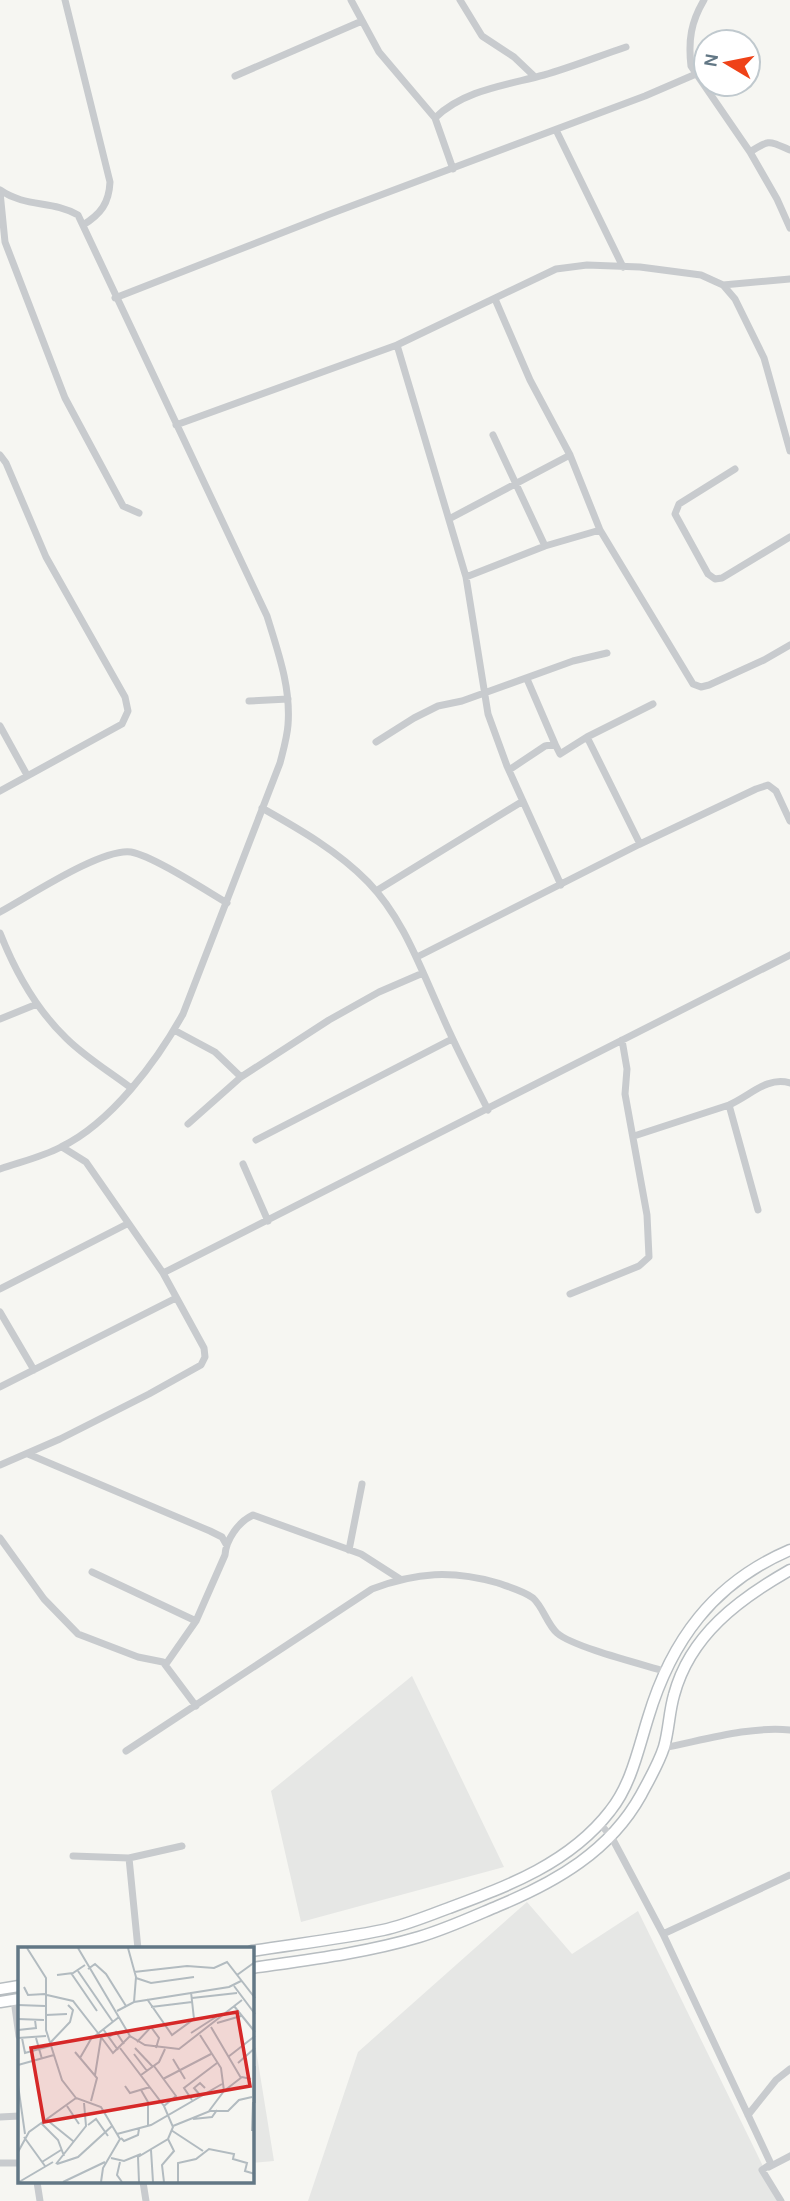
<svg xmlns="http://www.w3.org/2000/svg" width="790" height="2201" viewBox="0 0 790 2201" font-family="Karla,sans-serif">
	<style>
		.built { fill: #e6e7e5 }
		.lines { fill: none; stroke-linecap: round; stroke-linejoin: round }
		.secondary-casing { stroke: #b7bdc1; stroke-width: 13 }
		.street { stroke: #c8cbce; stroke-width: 7 }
		.secondary { stroke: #fff; stroke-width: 10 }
		.inset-road { fill: none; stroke: #b2bbc0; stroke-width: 2 }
		.view { fill: #d62828; fill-opacity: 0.15; stroke: #d62828; stroke-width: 3.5 }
		.inset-edge { fill: none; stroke: #627785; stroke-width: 3.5 }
	</style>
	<rect width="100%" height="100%" fill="#f6f6f2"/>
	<path class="built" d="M412 1676 504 1867 301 1922 271 1791Z
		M527 1902 572 1954 638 1911 780 2201H308L358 2052Z
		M252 2025 274 2161 252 2163Z"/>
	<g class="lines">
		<defs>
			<path id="secondary" d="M252 1951C296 1944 340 1939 383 1930 406 1925 427 1916 449 1908 508 1886 570 1863 610 1811 631 1785 638 1750 648 1718 671 1641 713 1583 790 1550
				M252 1968C307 1960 365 1953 419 1937 446 1929 472 1917 498 1906 556 1882 610 1851 641 1795 649 1780 659 1763 664 1747 669 1730 669 1712 674 1695 690 1635 739 1599 790 1570
				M0 1989 19 1986
				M0 2002 19 1999"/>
		</defs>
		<use href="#secondary" class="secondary-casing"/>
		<path class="street" d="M65 0 110 182C109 203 101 214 83 225
			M351 0 379 52 435 118 453 169
			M460 0 482 36 514 57 535 77
			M704 0C691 22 688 40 691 66L750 152 777 199 790 228
			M235 76 362 21
			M435 118C463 90 507 85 544 75 572 67 599 56 626 47
			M556 130 623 267
			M750 152C770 139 769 141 790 150
			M0 190C26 208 52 200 78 215L267 616C278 652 291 687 288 725 287 738 283 751 280 763L183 1014C157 1061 111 1123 61 1147 42 1157 20 1162 0 1169
			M0 192 5 242 65 398 123 506 139 513
			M723 285 790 279
			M115 298 330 214 645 96 696 74
			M495 299 530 380 570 455 600 530 693 684 701 687 709 685 764 660 790 645
			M397 345 466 577 488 714 507 766 561 885
			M176 425 397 345 556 269 587 265 640 267 701 275 723 285 735 299 764 358 790 451
			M493 435 545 546
			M0 455 6 463 46 557 125 697 128 711 122 724 0 791
			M735 469 679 504 675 514 708 574 715 579 722 578 790 537
			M449 519 570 455
			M466 577 545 546 600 530
			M527 679 555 744
			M249 701 288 699
			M0 726 27 775
			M587 737 640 844
			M376 742 414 718 438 706 462 701 573 661 607 653
			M509 770 545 746 555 744 560 754 587 737 653 704
			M262 808C299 829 338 851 368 882 403 918 420 967 441 1013 455 1046 472 1078 488 1110
			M376 891 523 801
			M0 912C28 897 101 848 131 852 153 856 205 890 227 903
			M0 933C15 971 37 1010 66 1038 85 1057 110 1072 131 1088
			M417 957 640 844 756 789 768 785 776 791 790 821
			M0 1019 37 1004
			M174 1030 215 1052 241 1077
			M729 1105 758 1210
			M188 1124 241 1077 329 1020 379 992 423 973
			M634 1136 729 1105C750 1096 767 1076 790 1083
			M256 1140 452 1039
			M243 1164 268 1221
			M163 1273 790 955
			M0 1289 127 1224
			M570 1294 639 1266 649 1257 647 1215 625 1094 627 1069 622 1040
			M0 1312 34 1370
			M0 1387 176 1298
			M28 1454 210 1531 222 1537 226 1544
			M0 1465 60 1439 149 1394 201 1365 205 1357 204 1348 163 1273 86 1162 62 1147
			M0 1538 44 1599 78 1634 138 1657 163 1662 196 1706
			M349 1550 362 1484
			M92 1572 196 1621
			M166 1664 196 1621 225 1555C226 1540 238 1522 253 1515L361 1554 400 1579
			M663 1748C704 1740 749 1726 790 1730
			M126 1751 372 1589C417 1572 452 1570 498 1583 509 1587 524 1591 533 1598 543 1607 547 1624 557 1633 573 1647 641 1664 664 1671
			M600 1824 611 1836 663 1934 771 2164 762 2170 781 2201
			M73 1856 129 1858 182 1846
			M129 1858 138 1949
			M663 1934 790 1875
			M14 2000 19 2036
			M748 2115 776 2080 790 2069
			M0 2117 19 2116
			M0 2163H19
			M769 2167 790 2156
			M37 2182 40 2201
			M143 2182 146 2201"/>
		<use href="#secondary" class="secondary"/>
	</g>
	<g transform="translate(18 1947)">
		<rect width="236" height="236" fill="#f6f6f2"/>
		<path class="inset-road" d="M9 1 28 31V83L44 133 58 151 83 160 102 192 85 221 83 235M60 1 112 89 127 98 161 102 224 53M110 1 118 30 116 55M70 22 77 17 88 27 108 59M60 24 95 75M116 25 169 19 196 21 209 15 237 51M53 26 79 64M39 28 55 26 67 18M219 28 237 15M118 31 133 36 176 30M216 39 237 67M6 40 10 48 27 47M29 48 55 54 80 86M174 51 219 46M129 52 154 88 176 72 173 45M0 58 27 59M216 59 237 85M133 60 174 55M99 64 116 55 211 40 223 34M28 68 49 67M0 72 26 73M199 76 223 69M193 80 223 131M85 82 100 103M0 83 18 81 17 73M80 86 95 106 112 89M173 86 201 68M182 88 203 121 206 144 224 130 233 132M91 90 98 85 106 97M0 91 28 89M4 91 7 106 32 99M18 91 24 112M119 95 133 80 141 91 138 101M32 96 52 75 55 63 50 58M102 101 146 159 155 180 150 192 120 210 121 235M117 101 135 120M57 105 79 131 73 154M116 107 129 124M210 110 237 89M62 111 73 92 101 70M155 112 167 132M220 116 237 101M0 118 36 108M136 119 158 149 146 159M237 119V156M77 128 83 91M123 128 141 115 147 102M145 132 193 107M0 138 7 187M107 139 112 146 132 140M123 143 130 155V179M182 148 176 141 182 136 187 141M174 153 166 141 199 116M49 159 61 177M191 164 206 144M175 172 194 170 199 163M29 173 55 194M23 176 40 193 46 209M70 178 78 172 90 189M155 179 192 164H210L221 153 234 150M153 183 185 204M234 184 235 155M99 187 133 178 204 137M6 190 27 219M103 191 106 194 120 188 121 182M133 203 135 235M0 205 11 185 58 151M93 211 106 214 123 207M24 215 43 203M102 215 99 228 104 235M38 217 68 179 66 156M39 217 60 210 94 179M1 235 35 215M45 235 87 215M146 235 144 218 156 204 150 192M160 235V216L178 212 191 202 216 207 215 212 229 216 227 224 237 227"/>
		<path class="view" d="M219 65 232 139 26 175 13 101Z"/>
		<rect width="236" height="236" class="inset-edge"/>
	</g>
	<g transform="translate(727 63) rotate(280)"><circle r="33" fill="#ffffff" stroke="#c0c9ce" stroke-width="2"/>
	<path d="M0-5L12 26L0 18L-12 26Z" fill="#ef4218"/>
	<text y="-10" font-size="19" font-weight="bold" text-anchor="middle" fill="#627785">N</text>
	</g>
</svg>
